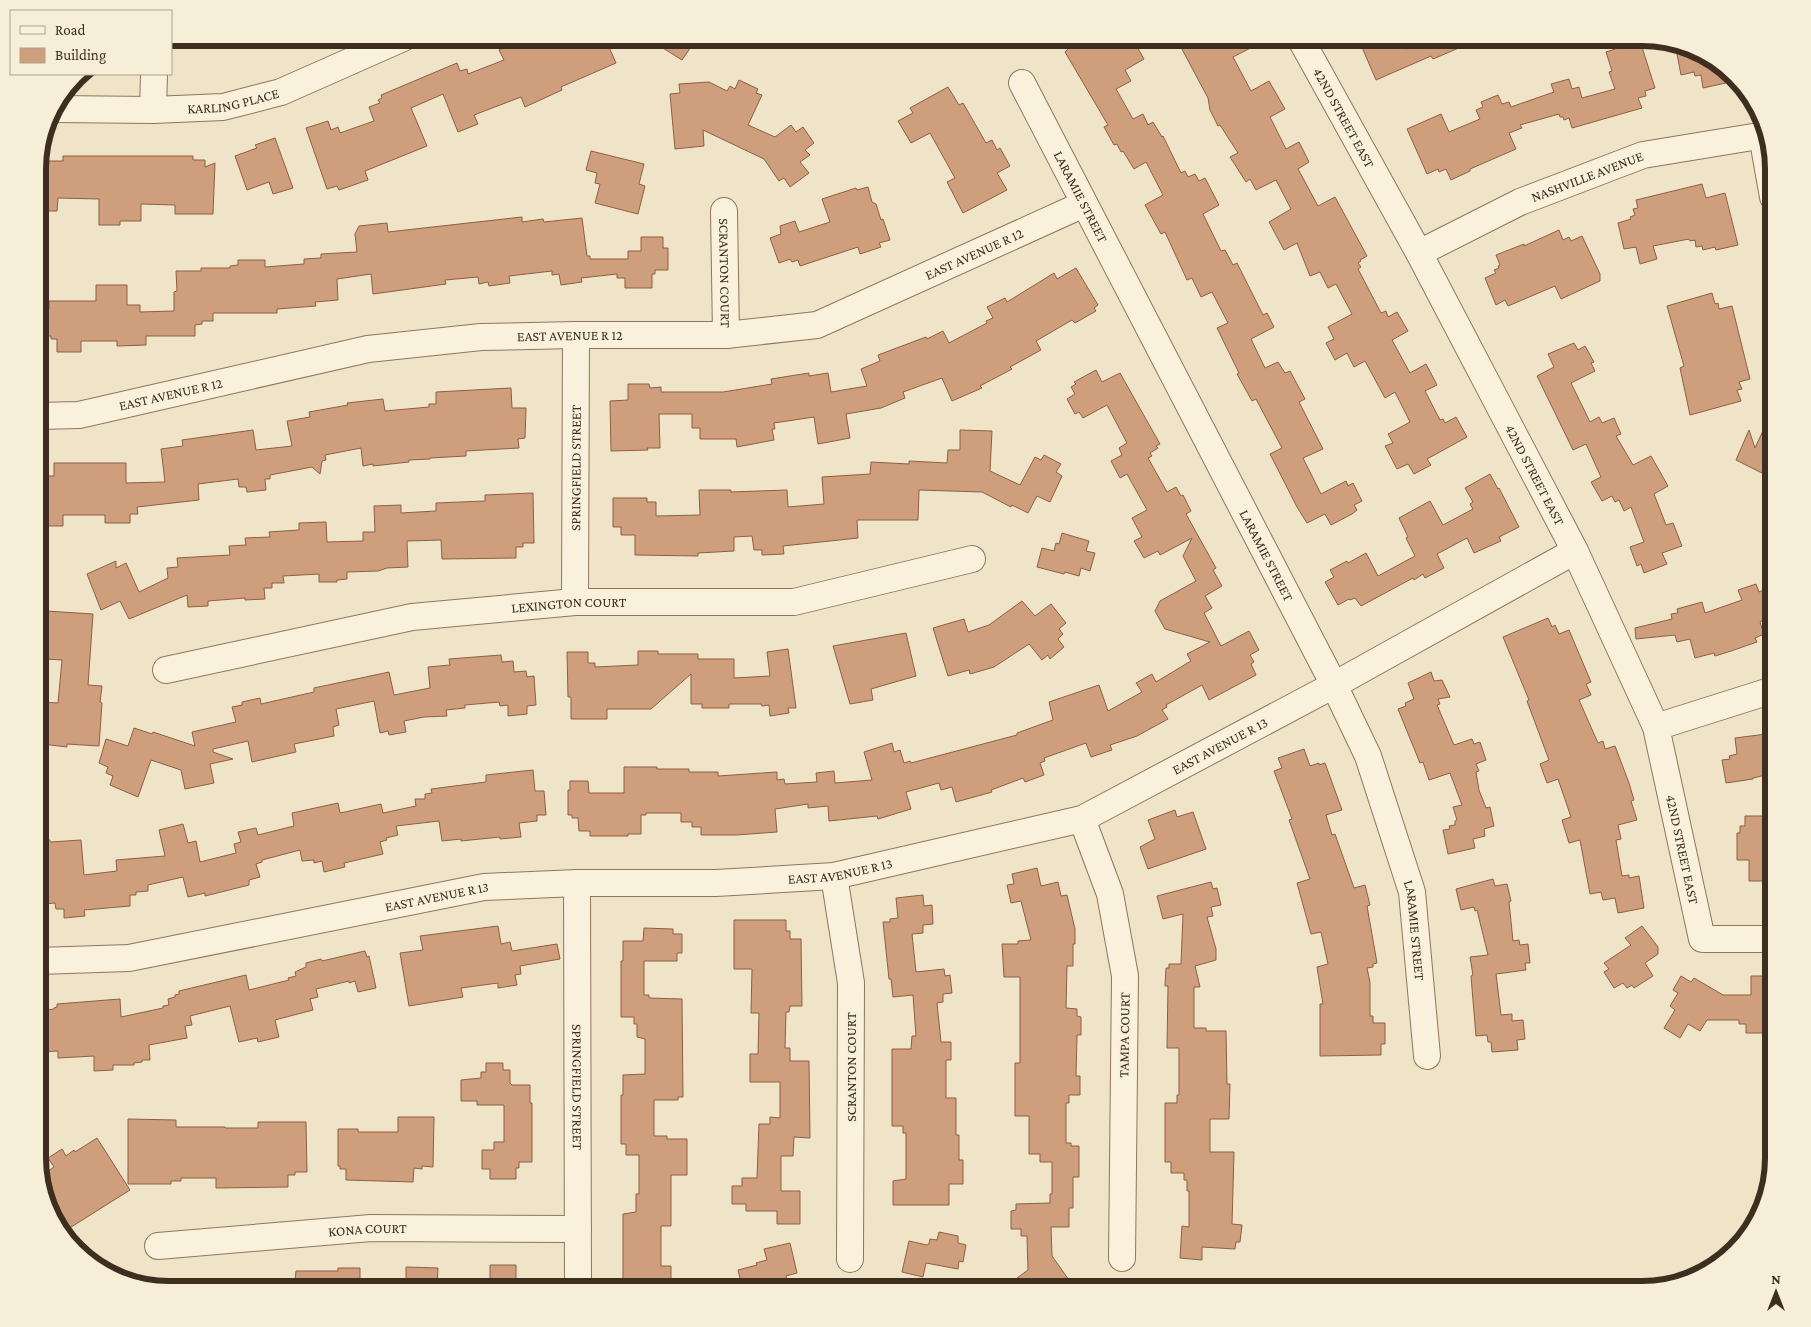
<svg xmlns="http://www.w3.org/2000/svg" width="1811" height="1327" viewBox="0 0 1811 1327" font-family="'Crimson Pro',serif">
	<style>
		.building { fill: #cf9f7d; stroke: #8d5f41 }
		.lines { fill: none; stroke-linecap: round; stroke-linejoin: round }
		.minor-casing { stroke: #8d765c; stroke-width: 28 }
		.minor { stroke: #faf1dc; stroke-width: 26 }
		.labels { text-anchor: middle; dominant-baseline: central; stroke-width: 4; stroke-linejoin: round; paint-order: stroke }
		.street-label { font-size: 14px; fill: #3d2e20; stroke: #f7eed8 }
		.rim { fill: none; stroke: #3d2e20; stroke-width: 6 }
	</style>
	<rect width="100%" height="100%" fill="#f0e4c8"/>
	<path class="building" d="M519 38H605L616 63 561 87 562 90 525 107 521 97 474 115 478 124 458 132 443 94 411 108 427 146 365 171 368 180 339 190 337 186 327 189 306 128 328 121 331 130 338 127 340 133 374 121 369 107 380 103 378 100 382 98 381 95 457 63 460 71 467 69 468 74 504 60 499 50 509 45 508 42Z
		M647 38H697L682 60Z
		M1079 38H1132L1144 59 1125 70 1131 81 1116 89 1133 119 1143 114 1148 125 1153 122 1162 137 1163 136 1181 173 1185 171 1188 177 1195 174 1199 181 1205 178 1219 205 1203 214 1221 251 1225 250 1233 265 1237 263 1263 315 1267 313 1274 327 1251 339 1265 368 1278 362 1285 373 1290 371 1305 399 1299 402 1323 449 1303 458 1321 494 1346 481 1348 486 1353 483 1362 501 1354 505 1357 510 1352 514 1331 525 1325 514 1307 523 1297 507 1270 454 1282 448 1256 399 1252 401 1237 374 1239 373 1217 328 1228 323 1212 292 1201 297 1192 278 1187 280 1165 232 1161 234 1145 205 1163 195 1146 162 1134 169 1123 151 1121 152 1117 144 1114 145 1104 127 1108 125 1065 52Z
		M1176 38H1270L1233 57 1251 91 1269 81 1285 109 1270 117 1286 149 1299 142 1309 162 1298 169 1318 206 1335 197 1367 256 1360 260 1361 261 1358 263 1361 267 1358 269 1381 313 1386 311 1388 317 1397 312 1408 331 1392 340 1410 373 1426 364 1437 385 1425 391 1440 420 1443 419 1445 423 1456 417 1467 437 1427 459 1431 465 1414 474 1408 464 1397 469 1385 446 1393 443 1388 434 1410 422 1395 392 1385 398 1365 361 1354 367 1347 353 1335 360 1326 343 1334 339 1328 327 1352 314 1336 284 1328 288 1320 272 1310 276 1297 243 1284 250 1269 222 1291 209 1276 180 1256 190 1250 179 1246 182 1230 157 1238 153 1220 125 1218 126 1210 110 1208 98Z
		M1358 38H1399L1406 49 1424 41 1423 38H1482L1433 59 1431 56 1376 80Z
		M1640 41 1655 88 1645 91 1646 96 1638 98 1642 108 1572 128 1569 118 1564 120 1563 117H1560L1559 114 1520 125 1522 128 1509 133 1516 149 1470 169V171L1451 180 1446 169 1439 172 1438 169 1427 174 1407 129 1441 114 1449 132 1480 119 1476 110 1483 107 1481 102 1498 95 1502 104 1509 102 1511 107 1554 92 1551 84 1569 79 1572 89 1579 87 1582 98 1615 89 1609 72 1612 71 1606 52Z
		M1688 47 1722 65 1726 70 1724 71 1726 83 1703 88 1701 75 1695 76 1694 72 1681 75 1676 49Z
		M739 80 758 89 756 93 762 95 748 125 775 137 791 125 796 132 803 127 814 143 805 150 810 155 800 162 809 173 790 187 784 178 779 181 764 159 703 130 704 146 675 149 670 94 680 93 679 84 709 82 727 91 730 86 735 89Z
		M948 87 959 105 963 103 986 143 992 140 997 150 1000 148 1010 166 997 173 1007 190 963 213 947 182 955 178 930 133 911 143 898 121 913 113 910 108Z
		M275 138 293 188 273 194 269 182 247 190 235 156 257 148 255 145Z
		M591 151 644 164 639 184 645 186 638 214 595 203 600 184 595 183 597 173 586 170Z
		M63 156H193V160H205V167L215 163 213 214H175V205L141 204V221H120V225H99V199L58 198 57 211H39L40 161H63Z
		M1702 184 1706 198 1725 193 1738 245 1716 250 1715 247 1703 250 1702 246 1696 247 1695 240 1690 241 1689 239 1653 246 1657 259 1640 264 1636 247 1624 249 1618 223 1631 219 1630 217 1635 215 1633 209 1638 208 1636 200Z
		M868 187 872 202 876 204 881 220 883 219 890 240 879 243 881 247 860 254 858 247 800 266 798 260 792 262 790 259 779 263 770 238 781 234 780 226 795 221 799 232 830 222 822 199 856 188 857 190Z
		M522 217V222L543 219 544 222 582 218 587 256H590V259H628V251H641V237H663V248H668V270H655V274H652V288H625V278H617V274L581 278 582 282 561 285 559 274 552 275V271L509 276 510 283 489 286 488 282 479 284 478 277 445 280 446 284 373 294 371 274 337 279 338 300 315 302 316 306 277 309V313H213V321H202V324L195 325V336H146V345L117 346V341H81V352H57V339H51V336H38V309H49V301H96V285H127V305H140V312L174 311V292L177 291 176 271H201V268H230V266L238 265V260H265V267L304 264V259L321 258V254L357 252 355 234 359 226 387 223 388 232Z
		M1559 230 1563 240 1569 237 1571 241 1582 236 1600 274V281L1561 299 1555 286 1508 306 1505 300 1496 305 1485 278 1496 273 1494 270 1499 268 1498 266 1500 265 1496 255 1524 244V246Z
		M1076 268 1098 305 1094 308 1096 311 1075 323 1072 320 1036 341 1041 350 1010 367 1012 369 980 386 982 388 952 401 942 378 903 392 905 398 881 408 846 414 850 438 818 444 814 417 774 423 775 429H772L774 440 737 447 736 439H700V428H692V414H659L660 448H647L648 450 611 451 610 401 628 400V384H649L650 388 661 387V392H723L772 384 771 379 809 373V376L828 373 831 392 867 386 861 369 880 361 878 355 926 337 927 339 943 331 949 343 987 323 986 321 993 318 987 307 1005 298 1007 302 1054 273 1057 279Z
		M1712 293 1715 304 1718 303 1719 309 1732 306 1750 379 1739 382 1742 389 1737 390 1741 401 1690 415 1680 368 1684 366 1667 306Z
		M1574 343 1578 350 1585 346 1594 362 1591 363 1595 371 1571 383 1590 422 1599 417 1602 423 1614 418 1621 434 1616 436 1633 465 1651 456 1668 486 1654 494 1666 525 1673 523 1682 546 1662 553 1667 564 1644 573 1641 564 1637 566 1630 547 1644 542 1631 507 1624 511 1619 500 1615 502 1612 496 1602 501 1591 482 1601 477 1586 444 1573 450 1537 376 1554 367 1548 354Z
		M1096 370 1102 382 1120 373 1160 444 1156 446 1158 448 1150 453 1152 456 1148 458 1167 492 1176 487 1181 496 1183 495 1191 511 1186 514 1216 568 1213 570 1222 586 1205 596 1212 608 1204 613 1221 646 1249 631 1259 650 1250 655 1254 662 1251 664 1256 675 1209 700 1202 685 1166 705 1167 707 1162 710 1168 719 1137 736 1110 745 1112 750 1091 757 1086 743 1044 758 1045 761 1040 763 1044 775 1025 782 1023 778 991 790 992 792 956 802 952 787 941 790 939 783 906 792 911 809 878 819 877 816 829 821 828 806 808 808V804L775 809 777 832 736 835H701V827H692V822H681V813H646V815H641V834H628V836H590V831H579L578 818H572V815H568V790H570V781H588L589 793H624V767H657V769H689V772H718V776L777 772V780L784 779 785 784 817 782 816 773 834 771 835 783 872 780 864 752 892 743 894 752 900 750 904 763 910 761 911 763 1017 735V733L1053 720 1049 702 1099 685 1108 711 1142 692 1136 683 1152 674 1156 682 1191 661 1187 654 1210 642 1165 629 1155 611 1160 601 1196 581 1183 556 1192 538 1160 555 1158 551 1144 558 1134 541 1142 537 1132 518 1147 510 1127 474 1120 478 1111 461 1122 455 1119 448 1127 443 1107 405 1083 418 1079 412 1075 414 1067 399 1075 394 1071 387 1076 384 1074 382Z
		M511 388 512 408H526L525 438 518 439 519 448 466 451V456L430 458V459L409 460V462L373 466V464L363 466 361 448 325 455 326 460 322 461 320 474 312 467 270 475V479H265L266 490 247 492 246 487H239L238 479 198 484 199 500 137 507 138 514H130V523H105V515H63V526H45V508H38V480H47V476H54V463H126V483L165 482 161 449 183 446 182 440 253 430 256 450 292 446 287 421 310 417 309 412 348 405 347 403 383 399 385 411 429 407V404H436V392Z
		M1774 407V465L1768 476 1736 460 1749 430 1755 448Z
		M960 430 992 431 990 471 1020 485 1035 457 1041 460 1044 455 1061 464 1056 472 1062 476 1050 502 1037 496 1028 513 1012 505 1011 507 982 492 919 490 918 520H857L858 538 783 546 784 554 762 555V550H754L752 536 734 537V551L698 553V556L635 555V535H621V527H613V498H647V502H656V516L700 515 699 490H731V492L787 490 788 507 824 504 822 477 870 474 871 462 909 464V461L947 463 948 450H960Z
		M1490 474 1498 489 1499 488 1519 527 1499 537 1501 541 1474 553 1467 538 1437 554 1444 568 1425 578 1423 574 1414 580 1413 578 1361 606 1355 598 1350 600 1349 599 1338 605 1325 582 1334 577 1330 570 1347 561 1348 563 1366 553 1378 576 1415 556 1406 538 1408 537 1399 518 1430 501 1443 525 1473 509 1470 504 1473 502 1465 488Z
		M533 493 534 543H523V547H516V558L442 559 441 540 407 541 408 567 387 568 378 571 347 572V579L337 580V582H319V574L283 576 284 583H272V588H264L265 599 245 600V598L208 601V606L188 607 187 595 129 619 120 601 101 610 87 574 116 561V568L126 563 139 592 168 578 167 568 178 567 177 558 230 555 229 546 246 545 245 538 270 537 269 532 299 530V523L326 522 327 542 363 541V532H375L374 506 401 505V513L436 511V503L485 501V495Z
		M1062 533 1089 541 1086 551 1095 553 1090 571 1081 568 1079 576 1065 572 1064 574 1037 567 1042 548 1054 551 1056 543 1059 544Z
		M1756 584 1759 592 1768 588 1774 603V614L1760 622 1764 634 1755 638 1757 642 1731 651 1715 656 1714 653 1695 658 1690 639 1677 642 1675 635 1636 639 1635 628 1672 619 1671 614 1678 613 1677 609 1702 602 1705 613 1742 600 1738 590Z
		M1022 601 1035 616 1051 604 1066 623 1059 629 1063 634 1058 639 1064 647 1050 659 1048 655 1042 660 1029 644 994 667 970 674 969 670 948 676 933 628 964 619 968 632 989 625Z
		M46 611 93 614 88 685 102 686 100 702 102 703 99 746 67 744V747L42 744V738H38L39 702 58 703 62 660 46 659 47 643H42L43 635 38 634V612H46Z
		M1548 618 1552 627 1555 625 1559 634 1569 630 1591 682 1586 684 1591 695 1579 700 1598 743 1603 741 1605 749 1615 746 1629 783 1634 800 1631 801 1637 820 1618 825 1621 839 1616 840 1622 876 1629 875V878L1639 876 1644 908 1618 913 1615 898 1603 900 1601 892 1590 894 1580 840 1569 843 1562 820 1571 817 1558 779 1547 783 1540 764 1549 760 1527 701 1529 700 1503 637Z
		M906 633 916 676 871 689 873 700 850 704 833 646Z
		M788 649 796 708H788L789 713 770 716 769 705 762 706 761 704H729V708H702V704H691V674L651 709H607V719H571V697H568L567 652H588V663H595V667L638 665V651H658V654H698V659H734V678L770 676 767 652Z
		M501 655 502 662 513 661 514 672 526 671 527 677 534 676 536 705 527 706V714L508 716V705L500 706 499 702 465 705V708L446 710 447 716 424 717 404 721 406 732 389 735 388 731 380 733 374 701 336 709 339 725 333 727 334 736 294 744 296 752 252 762 248 741 213 749V752L233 759 210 764 214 783 185 789 181 770 151 760 138 797 110 785 113 776 106 773 108 767 99 763 106 739 128 746 134 728 152 734 153 732 195 746 192 732 236 722 232 707 242 705V702L260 698 261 704 314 692V688L389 672 394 695 430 688 428 667 450 665 449 659Z
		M1431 672 1434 681 1442 680 1450 697 1438 699 1440 704 1437 705 1454 745 1472 739 1474 744 1480 742 1486 760 1476 764 1479 771 1476 772 1479 790 1486 808 1490 807 1494 826 1484 829 1485 836 1473 839 1475 848 1448 854 1443 830 1450 829 1449 826 1455 825V821L1457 820 1453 807 1462 805 1450 773 1429 780 1423 762 1420 763 1398 709 1406 706 1405 703 1414 699 1408 683Z
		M1774 733V773L1753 778V779L1726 783 1722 760 1730 759 1729 756 1737 754 1735 738Z
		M1304 749 1310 766 1319 763V765L1325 763 1342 810 1326 815 1332 835 1335 834 1354 888 1365 885 1370 905 1367 906 1377 963 1373 964V967L1367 968 1370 982V1016H1373V1023H1385V1044H1381V1055L1320 1056V1004H1323L1317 967 1328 964 1321 932 1311 934 1297 883 1310 879 1289 820 1292 819 1274 771 1282 768 1278 758Z
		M533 770 535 791H544L546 815H537V821L519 823 521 837 500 839V837L461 841V839L442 841 439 821 396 826 398 835 386 838 387 840 380 842 383 854 344 863 345 867 324 872 322 861 314 863V860L302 861 300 850 262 860V862L256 864 260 877 249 880V885L205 896V893L188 897 183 877 148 885V891L136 892V895H130V906L84 910 85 916 64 918V909H56L55 903 43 904 38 826 51 842 81 840 84 875 117 871 116 860 165 856 159 830 183 824 188 843 196 841 200 862 236 853 234 844 241 842 238 832 256 828 258 835 294 826 292 813 338 803 340 813 381 804 383 813 416 806 415 799H425V794L432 793 431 789 486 782V775Z
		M1175 810 1177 817 1193 812 1206 849 1148 869 1140 847 1155 839 1148 820Z
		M1745 816H1767V821H1774V881H1749V860H1737V833H1740V826H1745Z
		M1037 868 1041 886 1058 882 1061 896 1067 895 1075 929V944H1073V966H1067L1066 1008 1077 1009V1016L1081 1017V1035H1077L1076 1076H1080V1095H1069V1103H1066V1143H1071V1146H1079V1177H1073V1208H1069V1227H1051L1052 1256 1076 1290H1026L1017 1278 1028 1270 1027 1236H1021V1229H1011V1211L1016 1210V1204L1050 1203V1194H1052V1162H1040V1154H1029V1116H1015V1063H1020V977H1004L1002 944H1018V941L1031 940 1021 901 1011 903 1007 885 1014 884 1012 874Z
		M1493 879 1495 886 1507 884 1511 901 1509 902 1513 941 1519 940 1520 945 1528 944 1530 963H1525L1526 970 1496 974 1501 1015 1512 1014V1021L1523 1020 1525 1039 1517 1040 1518 1050 1492 1052 1491 1042H1488L1487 1035 1476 1036 1471 976 1473 975 1470 957 1488 955 1477 910 1475 911 1474 907 1461 910 1456 889Z
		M1211 882 1213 889 1217 888 1221 905 1211 907 1213 916 1207 917 1216 949V960L1195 966 1200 987H1194V1028H1206V1031H1226L1227 1084H1230L1229 1119H1210V1152H1234L1232 1224 1242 1225 1240 1242H1236L1235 1249 1202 1247V1260L1180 1258 1182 1226 1189 1227V1191H1187V1180H1184V1173H1171V1162H1165V1103H1177V1095H1179V1048H1167L1168 986H1165L1166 968H1169V964H1181L1183 914 1163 919 1157 896Z
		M923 895 924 906 932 905 933 924 923 925V933L912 934 916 972 944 969 945 976 950 975 952 993 943 994V1002L937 1003 941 1042H951V1060H946V1098H956V1135H959V1160H963V1184H949V1205H893V1181L906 1179V1133H903V1126H892V1049H911L912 1036H916L913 995 893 997 891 979H889L883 922H890V919L898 918 896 898Z
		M734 920H786V931H790V939H801L802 1006H790L789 1012H786L785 1048H790V1061H809L810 1138 794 1137 793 1156H781V1191H800V1224H777V1211H746V1204H732V1186H742V1178H757L759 1124H770V1117L780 1118V1082H750V1054H758L759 1013H751L752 969H734Z
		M498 926 501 944 510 942 512 951 557 944 560 959 520 966 521 974 515 975 517 985 498 988V983L461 988 463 997 409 1006 400 953 423 950 420 936Z
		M1642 926 1658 947V954L1645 963 1653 976 1634 988 1632 985 1627 988 1623 983 1614 988 1604 972 1609 969 1604 963 1631 945 1625 938Z
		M644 928 673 929V934H682V953H677V961H644V995H649V998L682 999 683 1097H678V1100H654V1136H667V1139H687V1175H671V1226H661V1266H671V1290H623V1214L636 1212V1194H639V1155H626V1144H621V1095H623V1075L645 1074V1039L637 1037V1024H634V1017H621V961H623V941H643Z
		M365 951 367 957 369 956 376 988 358 992 355 981 349 983V981L316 989 318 997 310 999 313 1010 275 1020 279 1037 258 1042 257 1038 239 1042 230 1006 190 1016 192 1025 185 1026 187 1038 149 1045 150 1060H142V1062L134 1063V1065H113V1070L94 1071V1056L58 1058V1051L40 1052V1045H38V1020L47 1019V1010L54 1009V1008L57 1007V1004L120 999 121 1017 163 1008V1006L169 1005 168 999 175 997V995L179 994V991L246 975 249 990 289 980 288 978 296 976 295 972 306 967V963L321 959 322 961Z
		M1681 976 1691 982 1694 978 1723 995H1751V976H1774L1773 1028H1765V1033H1746V1024H1739V1020H1707L1700 1031 1688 1024 1680 1038 1664 1028 1675 1010 1670 1006 1678 993 1673 990Z
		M486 1063H503V1070H510V1083L512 1085H530V1103H532V1162H519V1168H516V1179H490V1169H482V1150H494V1142H504V1105H477V1101H461V1080L481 1078V1072H486Z
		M398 1117H434L433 1167 422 1166V1169L414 1168 413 1182 346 1180V1169H340V1166H338V1129H358V1132H398Z
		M128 1119 176 1120V1127H225V1128H258V1122H306L307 1172H295V1175H288V1187L216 1188V1178H181V1181H171V1184H128Z
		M97 1138 130 1190 68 1229 46 1196 41 1176 54 1167 48 1158 62 1149 66 1156 74 1150 75 1152Z
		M939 1232 958 1236V1243L966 1245 963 1262 959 1261 958 1269 926 1263 923 1277 902 1272 909 1241 927 1245 929 1244 930 1239 937 1240Z
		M790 1243 797 1273 786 1276 787 1281 784 1282 786 1290H743L738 1270 757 1265 756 1263 767 1260 764 1249Z
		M490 1265H516V1290H490Z
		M406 1267 438 1268 437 1290H406Z
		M338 1268H360V1290H294L296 1271H338Z"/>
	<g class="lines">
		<defs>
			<g id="minor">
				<path id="s1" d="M1300 38 1419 253 1575 551 1656 727 1702 939H1773"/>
				<path id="s2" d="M1022 83 1334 685 1368 756 1412 892 1427 1056"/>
				<path id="s3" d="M53 109 153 110 223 107 281 92 403 38"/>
				<path d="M153 110 154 74"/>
				<path d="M1762 135 1773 197"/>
				<path id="s4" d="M724 211 726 335"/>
				<path id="s5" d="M1419 253 1520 202 1643 155 1765 135"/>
				<path id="s6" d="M38 416 79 415 368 349 481 337 576 335H726L817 325 1084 204"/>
				<path id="s7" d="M575 602 576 335"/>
				<path id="s8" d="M166 670 412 617 575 602H794L972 559"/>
				<path d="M1656 727 1773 690"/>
				<path d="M1082 819 1110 894 1125 976 1122 1258"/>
				<path d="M834 876 851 983 850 1259"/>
				<path id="s9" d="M577 883 578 1289"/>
				<path id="s10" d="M38 961 129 958 484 887 577 883H716L834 876 1082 819 1334 685 1575 551"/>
				<path id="s11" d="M158 1246 371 1228 578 1229"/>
			</g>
		</defs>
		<use href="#minor" class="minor-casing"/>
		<use href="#minor" class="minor"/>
	</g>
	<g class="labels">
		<g class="street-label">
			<text stroke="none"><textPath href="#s3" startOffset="181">KARLING PLACE</textPath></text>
			<text stroke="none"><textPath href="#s1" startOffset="91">42ND STREET EAST</textPath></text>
			<text stroke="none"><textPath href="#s5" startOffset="185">NASHVILLE AVENUE</textPath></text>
			<text stroke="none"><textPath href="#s2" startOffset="128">LARAMIE STREET</textPath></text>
			<text stroke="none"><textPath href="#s6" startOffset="960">EAST AVENUE R 12</textPath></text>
			<text stroke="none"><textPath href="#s4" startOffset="62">SCRANTON COURT</textPath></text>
			<text stroke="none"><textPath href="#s6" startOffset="540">EAST AVENUE R 12</textPath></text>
			<text stroke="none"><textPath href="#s6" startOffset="135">EAST AVENUE R 12</textPath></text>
			<text stroke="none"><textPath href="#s7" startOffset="134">SPRINGFIELD STREET</textPath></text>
			<text stroke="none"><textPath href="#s1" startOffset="496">42ND STREET EAST</textPath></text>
			<text stroke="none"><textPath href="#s2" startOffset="532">LARAMIE STREET</textPath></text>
			<text stroke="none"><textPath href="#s8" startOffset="409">LEXINGTON COURT</textPath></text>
			<text stroke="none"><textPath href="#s10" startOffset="1214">EAST AVENUE R 13</textPath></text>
			<text stroke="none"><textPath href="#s1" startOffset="901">42ND STREET EAST</textPath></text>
			<text stroke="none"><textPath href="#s10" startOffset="810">EAST AVENUE R 13</textPath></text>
			<text stroke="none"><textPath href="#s10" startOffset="405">EAST AVENUE R 13</textPath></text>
			<text stroke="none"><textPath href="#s2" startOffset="938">LARAMIE STREET</textPath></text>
			<text transform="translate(1124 1035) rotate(-89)">TAMPA COURT</text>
			<text transform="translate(851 1067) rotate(-90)">SCRANTON COURT</text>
			<text stroke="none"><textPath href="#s9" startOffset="204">SPRINGFIELD STREET</textPath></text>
			<text stroke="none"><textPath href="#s11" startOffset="210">KONA COURT</textPath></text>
		</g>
	</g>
	<path d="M0 0H1811V1327H0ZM169 46H1642A123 123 0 0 1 1765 169V1158A123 123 0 0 1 1642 1281H169A123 123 0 0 1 46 1158V169A123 123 0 0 1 169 46Z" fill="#f7eed8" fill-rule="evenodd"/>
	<path class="rim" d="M169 46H1642A123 123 0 0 1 1765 169V1158A123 123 0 0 1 1642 1281H169A123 123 0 0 1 46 1158V169A123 123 0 0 1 169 46Z"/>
	<rect x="10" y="10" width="162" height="65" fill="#f7eed8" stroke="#ada18e"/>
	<rect x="20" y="26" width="25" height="8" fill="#faf1dc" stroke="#ada18e"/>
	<text x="55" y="35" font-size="15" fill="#3d2e20">Road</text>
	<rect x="20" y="48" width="25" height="15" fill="#cf9f7d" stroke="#ada18e"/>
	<text x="55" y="60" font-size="15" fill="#3d2e20">Building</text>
	<g transform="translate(1776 1292)" stroke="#f7eed8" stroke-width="4" paint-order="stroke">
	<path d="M0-4L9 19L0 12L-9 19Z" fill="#3d2e20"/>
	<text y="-8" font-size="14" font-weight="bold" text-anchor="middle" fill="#3d2e20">N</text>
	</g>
</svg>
